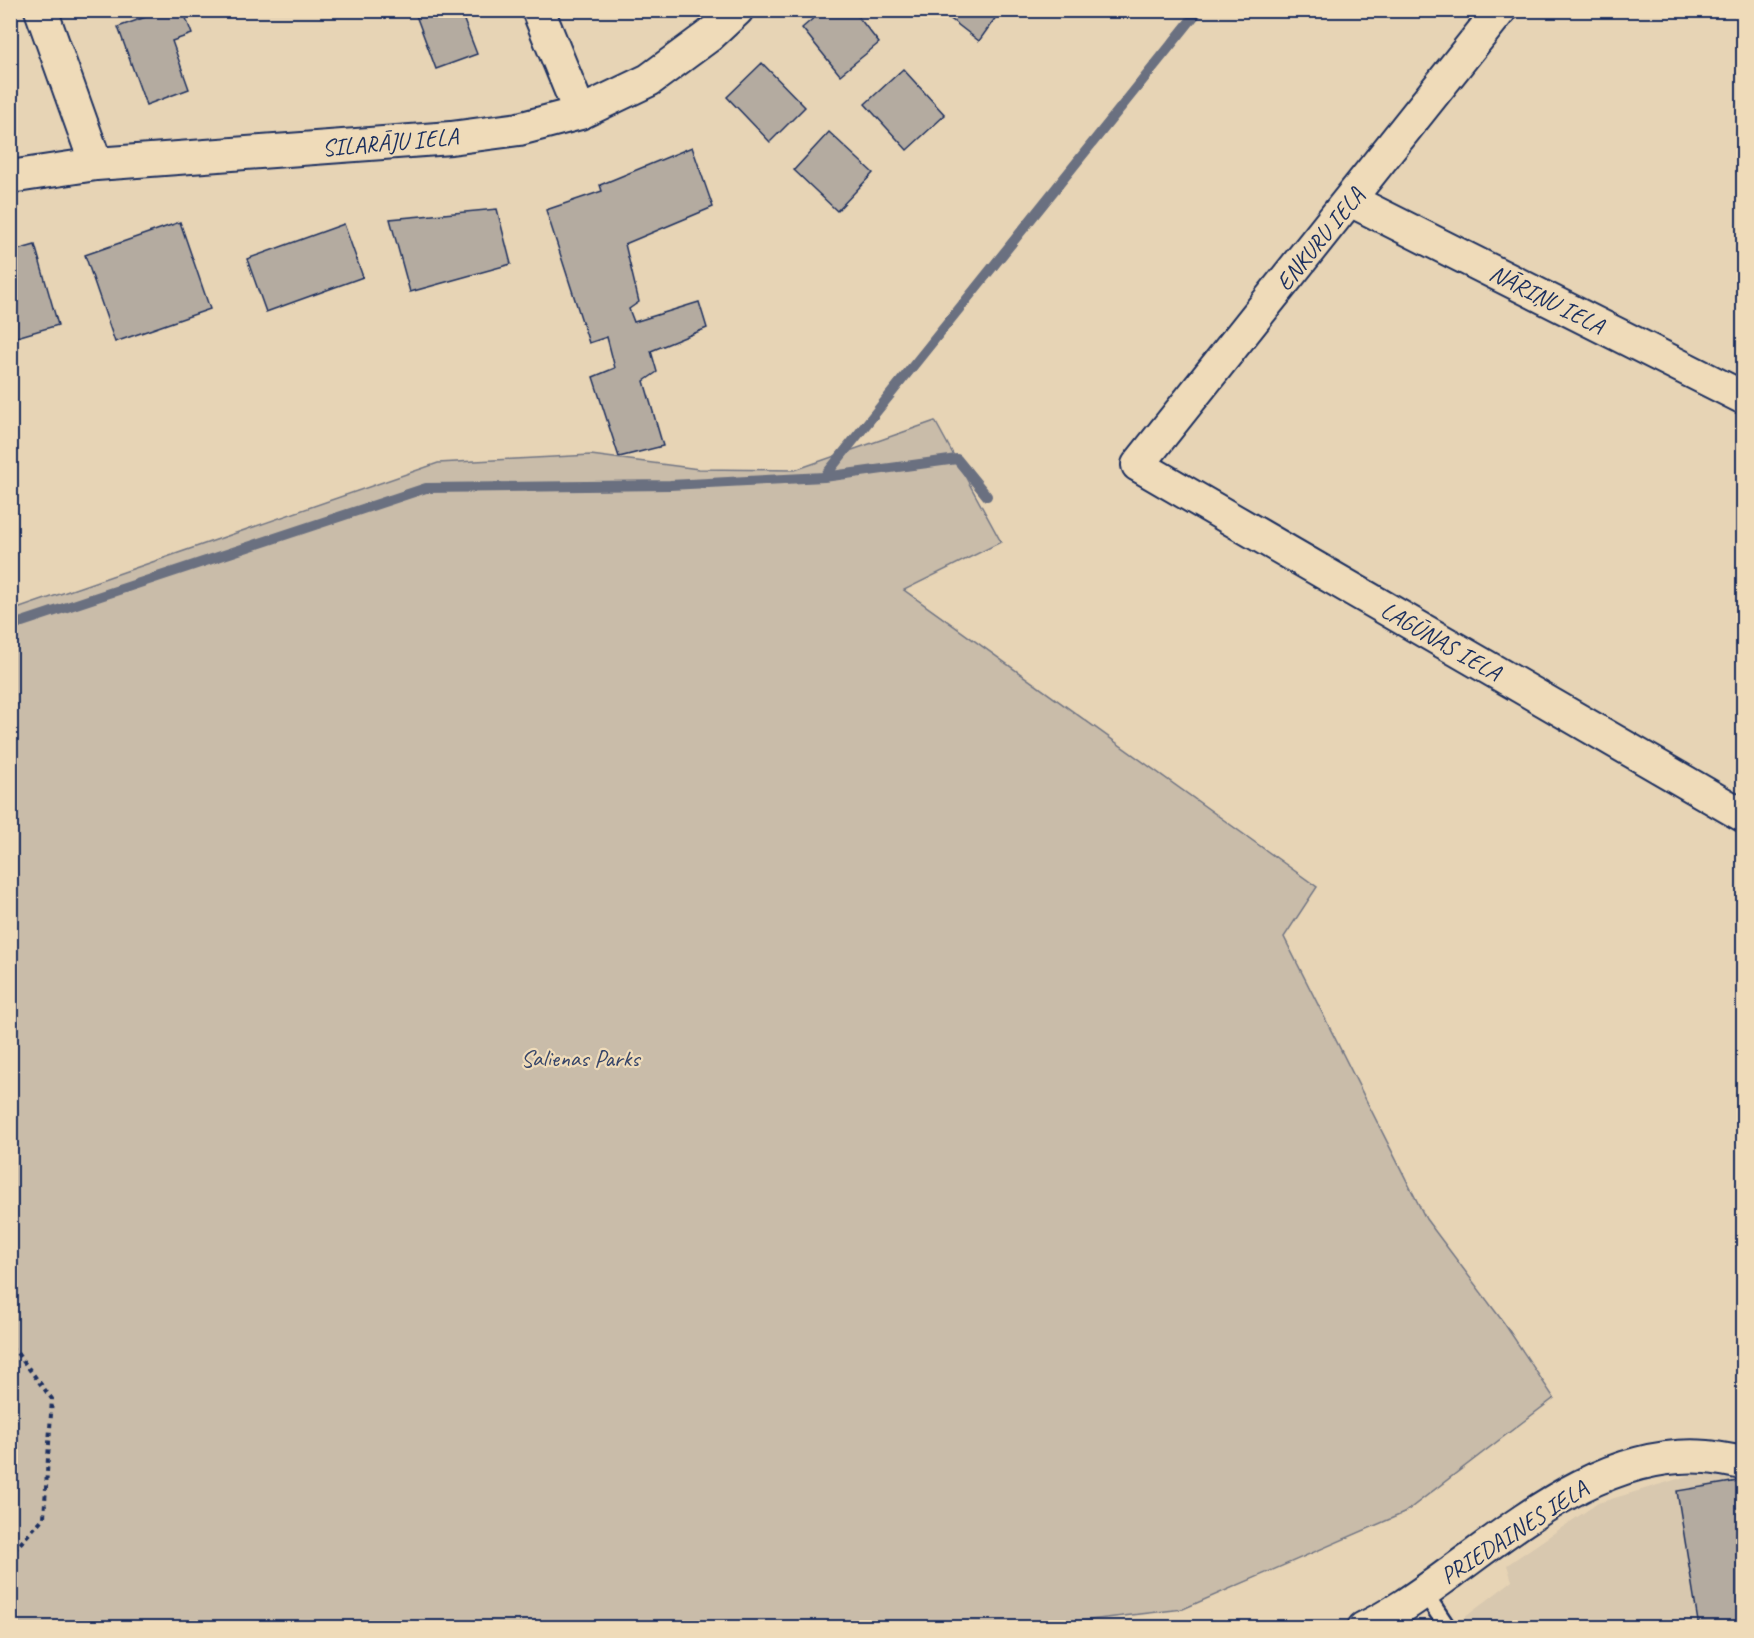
<svg xmlns="http://www.w3.org/2000/svg" width="1754" height="1638" viewBox="0 0 1754 1638" font-family="Caveat,sans-serif">
	<style>
		.built { fill: #d8c8af }
		.green { fill: #c9bca9; stroke: #727684; stroke-width: 1.5 }
		.lines { fill: none; stroke-linecap: round; stroke-linejoin: round }
		.stream { stroke: #6b7080; stroke-width: 10 }
		.building { fill: #b4aba0; stroke: #1b2f5e; stroke-width: 1.5 }
		.lane-casing { stroke: #1b2f5e; stroke-width: 20 }
		.street-casing { stroke: #1b2f5e; stroke-width: 36 }
		.path { stroke: #1b2f5e; stroke-width: 4; stroke-dasharray: 4.5 4.5; stroke-linecap: butt }
		.lane { stroke: #efdbb9; stroke-width: 15 }
		.street { stroke: #efdbb9; stroke-width: 32 }
		.labels { text-anchor: middle; dominant-baseline: central; stroke-width: 4.5; stroke-linejoin: round; paint-order: stroke }
		.street-label { font-size: 24px; fill: #1b2f5e; stroke: #efdbb9 }
		.park-label { font-size: 24px; fill: #354469; stroke: #efdbb9 }
	</style>
	<rect width="100%" height="100%" fill="#e7d4b5"/>
	<filter id="ink" filterUnits="userSpaceOnUse"><feTurbulence type="fractalNoise" baseFrequency=".0167" numOctaves="2"/><feDisplacementMap in="SourceGraphic" scale="12" xChannelSelector="R" yChannelSelector="G"/><feConvolveMatrix kernelMatrix="1 2 1 2 8 2 1 2 1" color-interpolation-filters="sRGB"/></filter>
	<g filter="url(#ink)">
		<path class="built" d="M1691 1475 1743 1478V1627L1451 1628 1512 1581 1507 1565 1598 1503Z"/>
		<path class="green" d="M935 421 1001 542 904 590 1317 887 1284 937 1426 1219 1504 1323 1554 1398 1404 1513 1183 1609 1021 1628 11 1627V611L438 463 591 455 699 469 795 470Z"/>
		<g class="lines">
			<path class="stream" d="M824 477 1199 10
				M10 626 426 488 670 485 824 477 957 459 987 496"/>
		</g>
		<path class="building" d="M165 10H183L192 34 172 41 189 89 146 105 118 27Z
			M414 10H460L477 54 436 69Z
			M823 10H853L879 43 840 75 802 28Z
			M939 10H1001L979 41Z
			M762 63 805 107 770 142 727 97Z
			M903 69 945 115 907 150 865 104Z
			M829 132 873 173 837 211 794 170Z
			M692 147 713 207 625 244 639 302 629 309 634 322 699 302 707 328 651 351 657 372 644 381 663 446 619 457 593 377 615 368 607 337 589 343 546 210 602 191 600 185Z
			M497 209 511 264 410 292 390 219Z
			M180 222 210 309 115 342 85 255Z
			M344 224 363 277 266 312 247 259Z
			M35 245 58 325 10 339V252Z
			M1744 1480V1628H1699L1677 1491Z"/>
		<g class="lines">
			<defs>
				<path id="lane" d="M1424 1592 1448 1628"/>
				<path id="street" d="M41 10 96 164
					M538 10 580 113
					M1500 10 1138 465 1744 816
					M10 177 96 164 451 138 519 129 580 113 649 80 710 35 737 10
					M1350 200 1744 398
					M1364 1628C1396 1613 1425 1591 1453 1571 1527 1517 1611 1449 1707 1457 1719 1458 1732 1461 1744 1463"/>
			</defs>
			<use href="#lane" class="lane-casing"/>
			<use href="#street" class="street-casing"/>
			<path class="path" d="M10 1348 17 1353 52 1399 44 1517 10 1555"/>
			<use href="#lane" class="lane"/>
			<use href="#street" class="street"/>
		</g>
	</g>
	<g class="labels">
		<g class="street-label">
			<text transform="translate(390 142) rotate(-5)">SILARĀJU IELA</text>
			<text transform="translate(1320 239) rotate(-51)">ENKURU IELA</text>
			<text transform="translate(1547 299) rotate(27)">NĀRIŅU IELA</text>
			<text transform="translate(1441 641) rotate(30)">LAGŪNAS IELA</text>
			<text transform="translate(1514 1532) rotate(-33)">PRIEDAINES IELA</text>
		</g>
		<g class="park-label">
			<text x="580" y="1058">Salienas Parks</text>
		</g>
	</g>
	<rect width="1754" height="1638" fill="none" stroke="#efdbb9" stroke-width="36"/>
	<rect x="18" y="18" width="1718" height="1602" fill="none" stroke="#1b2f5e" stroke-width="2" filter="url(#ink)"/>
</svg>
